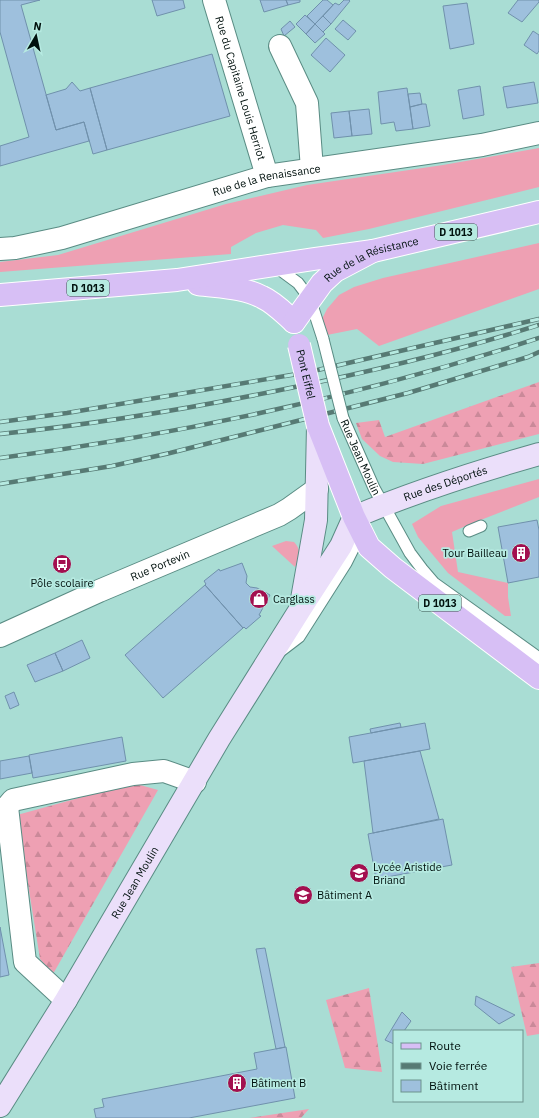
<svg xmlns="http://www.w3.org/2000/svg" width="539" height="1118" viewBox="0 0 539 1118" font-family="'IBM Plex Sans',sans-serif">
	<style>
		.grass { fill: #eea0b3 }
		.forest { fill: url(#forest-firs) }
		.building { fill: #9ec0dd; stroke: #7091ac }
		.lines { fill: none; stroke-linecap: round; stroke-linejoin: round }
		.lane-casing { stroke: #5a8c84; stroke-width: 13 }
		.street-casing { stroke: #5a8c84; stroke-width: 24 }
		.secondary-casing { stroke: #5a8c84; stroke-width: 24 }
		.primary-casing { stroke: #fff; stroke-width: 24 }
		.lane { stroke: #fff; stroke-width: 11 }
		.street { stroke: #fff; stroke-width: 22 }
		.secondary { stroke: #ebdffa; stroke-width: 22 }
		.primary { stroke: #d7bff5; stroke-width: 22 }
		.rail-casing { stroke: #577a74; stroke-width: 4.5 }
		.rail { stroke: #b6eae1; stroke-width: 3; stroke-dasharray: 9; stroke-linecap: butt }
		.lane-bridge-casing { stroke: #5a8c84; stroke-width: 13; stroke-linecap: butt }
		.primary-bridge-casing { stroke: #fff; stroke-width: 24; stroke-linecap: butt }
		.lane-bridge { stroke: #fff; stroke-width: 11 }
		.primary-bridge { stroke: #d7bff5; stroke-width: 22 }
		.labels { text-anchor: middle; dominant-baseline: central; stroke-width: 3.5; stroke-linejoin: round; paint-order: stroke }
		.shield { fill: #b6eae1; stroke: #37524d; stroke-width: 1 }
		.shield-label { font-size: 10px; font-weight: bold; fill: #00110e }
		.street-label { font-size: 11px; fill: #00110e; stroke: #b6eae1 }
		.poi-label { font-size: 11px; fill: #00110e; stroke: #b6eae1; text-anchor: start }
	</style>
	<defs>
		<pattern id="forest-firs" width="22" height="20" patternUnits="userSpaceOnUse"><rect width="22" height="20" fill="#eea0b3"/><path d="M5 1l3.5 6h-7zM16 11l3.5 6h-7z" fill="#ca8999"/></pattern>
	</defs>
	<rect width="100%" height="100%" fill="#a9ddd4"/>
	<path class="grass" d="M539 148V187L369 229 323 238 316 230 283 225 256 233 231 247V254L0 272V262L58 255 226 204 307 185 443 165Z
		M539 243V289L379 346 357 329 327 335 322 319 327 309 339 295 354 287 383 278Z
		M539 479V497L468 525 452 532 458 572 508 583V597L511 616H505L448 573 418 537 412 524 441 506Z
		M286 541 294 542C302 550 299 557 295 567L272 546Z"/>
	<path class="forest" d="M539 382V434L423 464 393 462 380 456 362 439 356 423 379 420 385 437Z
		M133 783 158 790 53 974 40 959 17 815Z
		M539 963V1034L527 1036 511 967Z
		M369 988 382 1072 345 1068 326 1000Z
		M309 1109 301 1118H249Z"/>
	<path class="building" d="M0 0H40L21 5 56 130 84 122 89 141 0 166V146L29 137 0 32Z
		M152 0H183L185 8 157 16Z
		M260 0H286L288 5 264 12Z
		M286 0H300V2L288 5Z
		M323 0H327L333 5 315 24 307 16Z
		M344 0H349L350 1 331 24 323 16 335 3 339 5Z
		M518 0H539V2L522 22 508 13Z
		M467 3 474 44 450 49 443 6Z
		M305 15 315 24 306 34 296 24Z
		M323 16 331 24 323 32 315 24Z
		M343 20 356 31 348 40 335 29Z
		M290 21 295 27 284 36 281 29Z
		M315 24 325 34 315 43 306 34Z
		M533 31 539 35V51L537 54 524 45Z
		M326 38 345 55 330 72 311 55Z
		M212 54 230 116 107 150 90 88Z
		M72 82 80 91 90 88 107 150 93 154 84 122 56 130 46 95 66 89Z
		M534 82 538 103 507 108 503 87Z
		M480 86 484 115 463 119 458 90Z
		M407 88 413 129 396 131 394 122 381 124 378 92Z
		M420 93 422 104 410 107 408 94Z
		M422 104H426L430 126 413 129 410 107Z
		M369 109 372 134 352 136 349 111Z
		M349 111 352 136 334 138 331 113Z
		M537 520 539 530V577L508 583 498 527Z
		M242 563 247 576 246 583 250 587 257 588 270 595 259 615 261 616 246 629 244 627 243 628 205 585 206 584 204 581 219 569 220 571Z
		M205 585 243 628 163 698 125 655Z
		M82 640 90 658 63 671 55 653Z
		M55 653 63 671 35 682 27 665Z
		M14 692 19 705 10 709 5 696Z
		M400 723 401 727 371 733 370 729Z
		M425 723 430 749 353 763 349 737Z
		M122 737 126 761 33 778 29 755Z
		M420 751 439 819 373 833 364 761Z
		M29 756 32 773 0 779V761Z
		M443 819 452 865 376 879 368 834Z
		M0 927 9 975 0 977Z
		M265 948 285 1047 276 1049 256 949Z
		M476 996 515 1015 499 1024 475 1005Z
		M402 1012 411 1021 404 1031H394V1044L385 1040Z
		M286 1047 295 1098 189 1118H96L94 1109 104 1107 102 1099 257 1069 254 1053Z"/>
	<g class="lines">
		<defs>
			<g id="lane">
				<path d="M275 266 298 283 310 299 323 339"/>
				<path id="s1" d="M343 418 374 488 410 553 422 569 434 583 539 658"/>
				<path d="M469 531 481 526"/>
				<path d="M282 650 299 637 346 563 362 531"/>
			</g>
			<g id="street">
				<path id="s2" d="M214 0 267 176"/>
				<path d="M280 46 307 103 312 169"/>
				<path id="s3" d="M0 249 15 248 62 238 267 176 482 145 539 133"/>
				<path id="s4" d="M0 636 99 591 279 515 289 509 317 489"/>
				<path d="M66 1000 25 962 7 807 13 800 133 774 164 771 195 782"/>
			</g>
			<g id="secondary">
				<path d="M302 599 316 520 318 426"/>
				<path id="s5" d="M0 1106 66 1000 219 739 301 608 341 546 354 517C414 492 476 472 539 454"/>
			</g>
			<g id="primary">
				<path d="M198 284C219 287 243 287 262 297 275 303 284 313 294 322"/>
				<path d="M0 295 177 280 314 259 373 251"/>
				<path id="s6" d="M294 322 322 283 335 271 373 251 539 212"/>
				<path d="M318 426 354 517 369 547 393 568 539 678"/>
			</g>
		</defs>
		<use href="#lane" class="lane-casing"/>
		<use href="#street" class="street-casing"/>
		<use href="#secondary" class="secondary-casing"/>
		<use href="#primary" class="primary-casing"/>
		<use href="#lane" class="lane"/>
		<use href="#street" class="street"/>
		<use href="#secondary" class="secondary"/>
		<use href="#primary" class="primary"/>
		<defs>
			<path id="rail" d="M0 422 67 413 309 372 539 319
				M0 434C97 424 194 408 290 388 374 371 457 351 539 325
				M0 458C183 434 364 395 539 338
				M0 484 112 466 170 453 408 393 528 357 539 352"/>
		</defs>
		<use href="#rail" class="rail-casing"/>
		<use href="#rail" class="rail"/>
		<defs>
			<path id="lane-bridge" d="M323 339 343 418"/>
			<g id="primary-bridge">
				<path id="s7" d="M299 345 318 426"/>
			</g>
		</defs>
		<use href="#lane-bridge" class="lane-bridge-casing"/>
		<use href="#primary-bridge" class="primary-bridge-casing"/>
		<use href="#lane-bridge" class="lane-bridge"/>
		<use href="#primary-bridge" class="primary-bridge"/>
	</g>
	<defs>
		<symbol id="building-disc" viewBox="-11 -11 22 22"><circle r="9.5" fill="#a30f4f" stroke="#b6eae1"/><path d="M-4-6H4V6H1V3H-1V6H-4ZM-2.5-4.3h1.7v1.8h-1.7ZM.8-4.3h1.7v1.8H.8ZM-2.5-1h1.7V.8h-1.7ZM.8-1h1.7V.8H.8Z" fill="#fff"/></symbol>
		<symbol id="bus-disc" viewBox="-11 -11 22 22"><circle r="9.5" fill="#a30f4f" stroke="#b6eae1"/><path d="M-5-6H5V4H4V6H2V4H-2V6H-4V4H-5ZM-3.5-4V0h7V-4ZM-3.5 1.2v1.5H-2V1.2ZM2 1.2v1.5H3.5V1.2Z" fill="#fff"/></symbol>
		<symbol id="shop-disc" viewBox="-11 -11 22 22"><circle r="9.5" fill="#a30f4f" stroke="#b6eae1"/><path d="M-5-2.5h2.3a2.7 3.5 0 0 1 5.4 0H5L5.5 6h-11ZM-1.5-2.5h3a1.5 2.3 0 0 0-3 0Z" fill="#fff"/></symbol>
		<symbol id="school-disc" viewBox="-11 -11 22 22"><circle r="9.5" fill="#a30f4f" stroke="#b6eae1"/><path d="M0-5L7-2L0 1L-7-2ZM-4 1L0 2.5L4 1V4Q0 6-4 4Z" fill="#fff"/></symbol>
	</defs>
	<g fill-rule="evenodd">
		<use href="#building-disc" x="510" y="542" width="22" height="22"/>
		<use href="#bus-disc" x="51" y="553" width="22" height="22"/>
		<use href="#shop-disc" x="248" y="588" width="22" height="22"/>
		<use href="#school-disc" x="348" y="862" width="22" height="22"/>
		<use href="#school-disc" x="292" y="884" width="22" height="22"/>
		<use href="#building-disc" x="226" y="1072" width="22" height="22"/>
	</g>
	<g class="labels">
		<g class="shield">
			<rect x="435" y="224" width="42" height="16" rx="3"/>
			<rect x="67" y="280" width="42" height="16" rx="3"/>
			<rect x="419" y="595" width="42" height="16" rx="3"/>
		</g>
		<g class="shield-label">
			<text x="456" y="232">D 1013</text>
			<text x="88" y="288">D 1013</text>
			<text x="440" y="603">D 1013</text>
		</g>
		<g class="street-label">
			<text stroke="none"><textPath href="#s2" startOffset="92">Rue du Capitaine Louis Herriot</textPath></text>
			<text stroke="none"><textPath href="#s3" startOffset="276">Rue de la Renaissance</textPath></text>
			<text stroke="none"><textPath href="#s6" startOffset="104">Rue de la Résistance</textPath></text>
			<text stroke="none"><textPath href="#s7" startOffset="30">Pont Eiffel</textPath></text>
			<text stroke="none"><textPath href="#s1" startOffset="43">Rue Jean Moulin</textPath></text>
			<text stroke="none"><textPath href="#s5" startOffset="785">Rue des Déportés</textPath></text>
			<text stroke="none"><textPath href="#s4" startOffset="175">Rue Portevin</textPath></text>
			<text stroke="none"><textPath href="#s5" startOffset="261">Rue Jean Moulin</textPath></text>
		</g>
		<g class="poi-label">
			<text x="507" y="553" text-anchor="end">Tour Bailleau</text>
			<text x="62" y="583" text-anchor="middle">Pôle scolaire</text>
			<text x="273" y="599">Carglass</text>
			<text x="373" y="867">Lycée Aristide<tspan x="373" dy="13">Briand</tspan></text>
			<text x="317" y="895">Bâtiment A</text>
			<text x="251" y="1083">Bâtiment B</text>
		</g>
	</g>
	<rect x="393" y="1030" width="130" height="72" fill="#b6eae1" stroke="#6d938d"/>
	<rect x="401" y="1043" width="20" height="6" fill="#d7bff5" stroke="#6d938d"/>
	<text x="429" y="1050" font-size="12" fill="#00110e">Route</text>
	<rect x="401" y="1063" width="20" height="6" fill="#577a74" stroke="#6d938d"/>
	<text x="429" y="1070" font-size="12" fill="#00110e">Voie ferrée</text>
	<rect x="401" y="1080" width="20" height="12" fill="#9ec0dd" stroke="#6d938d"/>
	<text x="429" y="1090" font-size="12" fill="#00110e">Bâtiment</text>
	<g transform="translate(36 36) rotate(9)" stroke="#b6eae1" stroke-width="3" paint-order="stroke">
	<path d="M0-3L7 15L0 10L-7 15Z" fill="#00110e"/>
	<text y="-6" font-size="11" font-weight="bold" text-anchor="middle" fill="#00110e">N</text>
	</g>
</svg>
